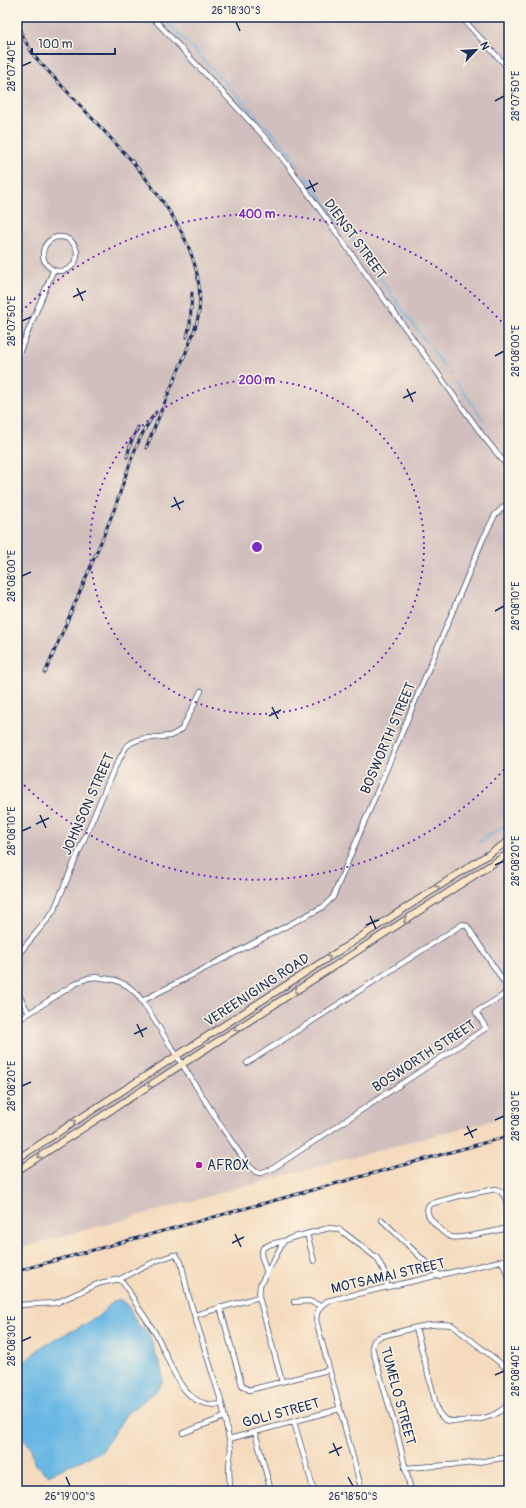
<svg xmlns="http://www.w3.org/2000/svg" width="526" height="1508" viewBox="0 0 526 1508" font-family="Pangolin,sans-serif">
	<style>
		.industrial { fill: #d1bfbd }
		.water { fill: #69b8e3; stroke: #4274a0 }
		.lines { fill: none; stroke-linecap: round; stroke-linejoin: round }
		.stream { stroke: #69b8e3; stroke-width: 1.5 }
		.street-casing { stroke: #3c496c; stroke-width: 6 }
		.secondary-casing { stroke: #3c496c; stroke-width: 8 }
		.street { stroke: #fff; stroke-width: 4.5 }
		.secondary { stroke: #fce5c4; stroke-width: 6 }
		.rail-casing { stroke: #1b2f5e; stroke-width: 3 }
		.rail { stroke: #fcf5e5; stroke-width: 1.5; stroke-dasharray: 4.5; stroke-linecap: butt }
		.oneway { stroke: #8c8a91 }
		.ticks { fill: none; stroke: #1b2f5e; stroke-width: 1.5 }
		.ring { fill: none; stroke: #7b2cbf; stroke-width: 2; stroke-dasharray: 2 4 }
		.poi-dot { fill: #b5179e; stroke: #fcf5e5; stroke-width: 1.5 }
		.labels { text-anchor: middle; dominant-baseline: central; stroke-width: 3; stroke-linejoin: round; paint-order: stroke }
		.street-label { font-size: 14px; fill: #1b2f5e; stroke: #fcf5e5 }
		.poi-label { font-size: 14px; fill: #1b2f5e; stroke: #fcf5e5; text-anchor: start }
		.centre { fill: #7b2cbf; stroke: #fcf5e5; stroke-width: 2 }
		.ring-label { font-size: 12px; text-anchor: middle; font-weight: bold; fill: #7b2cbf; stroke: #fcf5e5; stroke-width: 3; stroke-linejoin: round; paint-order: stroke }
		.neatline { fill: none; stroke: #1b2f5e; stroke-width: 1.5 }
		.ticks-label { font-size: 10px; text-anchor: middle; fill: #1b2f5e }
	</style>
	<rect width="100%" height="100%" fill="#fcf5e5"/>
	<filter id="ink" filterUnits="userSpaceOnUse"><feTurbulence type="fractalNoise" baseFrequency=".025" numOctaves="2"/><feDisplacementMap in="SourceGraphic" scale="8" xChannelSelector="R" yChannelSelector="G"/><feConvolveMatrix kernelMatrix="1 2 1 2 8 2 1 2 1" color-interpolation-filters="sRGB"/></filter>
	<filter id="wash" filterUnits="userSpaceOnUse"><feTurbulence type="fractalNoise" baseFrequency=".012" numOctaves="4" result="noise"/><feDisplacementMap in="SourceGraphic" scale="16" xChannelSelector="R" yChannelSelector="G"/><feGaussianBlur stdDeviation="0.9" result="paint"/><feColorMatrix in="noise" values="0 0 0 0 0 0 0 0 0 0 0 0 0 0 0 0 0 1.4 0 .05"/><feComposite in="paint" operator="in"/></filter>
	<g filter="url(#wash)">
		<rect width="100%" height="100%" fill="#f4dbbe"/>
		<path class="industrial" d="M17 17H509V1116L315 1167 17 1249Z"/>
		<path class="water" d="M119 1299 127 1304 138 1325 147 1331 161 1368 163 1381 156 1391 127 1413 102 1451 48 1475 34 1463 31 1448 17 1432V1369C28 1359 39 1347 53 1340 68 1333 84 1326 97 1317 105 1311 110 1302 119 1299Z"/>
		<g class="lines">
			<path class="stream" d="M163 17 260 120
				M264 124 284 146 299 167
				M305 175 372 267
				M377 274 426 342
				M431 349 445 367
				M450 374 451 375
				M456 382 484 420
				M478 843 509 823"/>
		</g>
	</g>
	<g filter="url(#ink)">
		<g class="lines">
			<defs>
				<path id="street" d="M152 17 273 146 287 164 483 436 509 468
					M461 17 509 69
					M43 254a17 17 0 1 1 34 0a17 17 0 1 1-34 0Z
					M17 358 53 271
					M17 956 47 920 54 910 113 771 126 747 131 743 140 739 170 736 176 733 182 729 201 691
					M17 992 29 1013
					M142 1001 323 907 333 897 483 539 495 515 509 502
					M17 1021 73 985 88 978 96 977 115 980 128 986 137 994 148 1010 223 1129 248 1165 256 1172 260 1173 272 1169 486 1028 476 1012 504 995 507 988 504 982 467 926 463 924 247 1063
					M509 1216C507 1207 507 1192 496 1189L459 1196 430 1204C426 1208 427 1213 430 1218 435 1224 443 1234 451 1237 459 1240 498 1230 509 1228
					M382 1220 440 1276
					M307 1234 314 1261
					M502 1261 509 1279
					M267 1273 261 1255 263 1248 271 1244 284 1241
					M120 1279 156 1261 173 1255H176L181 1262 189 1298 222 1404 231 1449 229 1466 230 1491
					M294 1302 309 1301 321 1306
					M17 1305 56 1303 100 1283 120 1279C128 1288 132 1297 138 1307 145 1317 152 1327 158 1338 172 1365 182 1411 222 1404
					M220 1307 242 1385 249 1390 328 1370
					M195 1315 259 1297
					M416 1328 438 1412 445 1420C456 1423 483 1420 493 1415 499 1413 504 1408 509 1404
					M282 1382 259 1297 260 1285 284 1241 291 1238 329 1228 338 1229 343 1232 377 1258 384 1271 387 1286
					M294 1422 314 1491
					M255 1432 271 1491
					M183 1433 224 1417
					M229 1439 339 1409
					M405 1468 465 1464 509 1457
					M362 1491 316 1320 317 1313 321 1306 327 1301 509 1259
					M411 1491 398 1437 372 1347 374 1341 379 1337C401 1332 430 1321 452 1325L509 1370"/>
				<path id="secondary" d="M17 1159 509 841
					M17 1171 509 853"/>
			</defs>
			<use href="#street" class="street-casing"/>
			<use href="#secondary" class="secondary-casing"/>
			<use href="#street" class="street"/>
			<use href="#secondary" class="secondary"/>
			<defs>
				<path id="rail" d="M17 22 23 37 34 56 132 161C166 203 206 255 199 312 196 332 186 351 179 369 167 396 157 422 146 448
					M187 337 190 324 192 293
					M127 457 131 442 138 427
					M45 673C68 619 92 565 114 510 127 475 133 443 156 412
					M17 1271 509 1136"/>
			</defs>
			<use href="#rail" class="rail-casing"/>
			<use href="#rail" class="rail"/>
		</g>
		<defs><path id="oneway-chevron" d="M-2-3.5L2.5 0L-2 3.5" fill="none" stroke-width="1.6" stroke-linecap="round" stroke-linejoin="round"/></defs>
		<g class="oneway">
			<use href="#oneway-chevron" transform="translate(437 888) rotate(-33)"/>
			<use href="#oneway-chevron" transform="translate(406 921) rotate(147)"/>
			<use href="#oneway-chevron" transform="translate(328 958) rotate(-33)"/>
			<use href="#oneway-chevron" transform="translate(297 991) rotate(147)"/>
			<use href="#oneway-chevron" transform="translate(236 1029) rotate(148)"/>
			<use href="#oneway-chevron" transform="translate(150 1085) rotate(147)"/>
			<use href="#oneway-chevron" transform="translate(73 1122) rotate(-33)"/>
			<use href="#oneway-chevron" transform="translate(40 1156) rotate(147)"/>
		</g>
	</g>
	<path class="ticks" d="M236 22 240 31M22 66 31 62M495 101 504 96M309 180 315 192M306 189 318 183M77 288 83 301M73 297 86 291M22 321 31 317M495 356 504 351M407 389 413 402M403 398 416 392M174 497 180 510M171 507 184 501M22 576 31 572M495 611 504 606M272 707 278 719M269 716 281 710M40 815 46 828M36 824 49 818M22 831 31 827M495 865 504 861M370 916 376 929M366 925 379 920M137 1024 143 1037M134 1034 147 1028M22 1086 31 1082M495 1120 504 1116M467 1126 473 1138M464 1135 477 1129M235 1234 241 1247M232 1243 244 1237M22 1341 31 1337M495 1375 504 1371M333 1443 339 1456M329 1453 342 1447M66 1477 70 1486M348 1477 353 1486"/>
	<g class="ring">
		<circle cx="257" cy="547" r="167"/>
		<path d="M508 765A333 333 0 0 1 17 778M17 316A333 333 0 0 1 508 329"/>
	</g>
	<circle class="poi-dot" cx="199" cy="1165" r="4"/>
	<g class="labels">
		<g class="street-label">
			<text transform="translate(355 239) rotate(54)">DIENST STREET</text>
			<text transform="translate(388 738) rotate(-67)">BOSWORTH STREET</text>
			<text transform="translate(88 804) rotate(-66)">JOHNSON STREET</text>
			<text transform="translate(257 990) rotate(-33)">VEREENIGING ROAD</text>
			<text transform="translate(424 1056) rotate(-33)">BOSWORTH STREET</text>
			<text transform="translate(388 1276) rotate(-13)">MOTSAMAI STREET</text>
			<text transform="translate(398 1396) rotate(75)">TUMELO STREET</text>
			<text transform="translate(281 1413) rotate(-15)">GOLI STREET</text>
		</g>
		<g class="poi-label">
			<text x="207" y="1165">AFROX</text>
		</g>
	</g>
	<circle cx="257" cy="547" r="6" class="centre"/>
	<g class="ring-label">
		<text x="257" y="218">400 m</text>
		<text x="257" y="384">200 m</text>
	</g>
	<rect width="526" height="1508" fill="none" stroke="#fcf5e5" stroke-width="44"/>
	<g transform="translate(476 50) rotate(65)" stroke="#fcf5e5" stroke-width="3" paint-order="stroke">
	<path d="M0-3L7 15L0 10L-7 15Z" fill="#1b2f5e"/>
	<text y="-6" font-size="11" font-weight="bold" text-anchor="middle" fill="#1b2f5e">N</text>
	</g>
	<path d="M32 48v6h83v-6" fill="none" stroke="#1b2f5e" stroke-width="2"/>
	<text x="38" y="48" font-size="12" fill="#1b2f5e" stroke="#fcf5e5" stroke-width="3" paint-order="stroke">100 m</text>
	<rect x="22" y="22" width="482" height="1464" class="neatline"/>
	<g class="ticks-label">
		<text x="236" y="14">26°18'30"S</text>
		<text transform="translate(11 66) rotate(-90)" y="4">28°07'40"E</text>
		<text transform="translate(515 96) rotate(-90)" y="4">28°07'50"E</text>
		<text transform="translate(11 321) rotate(-90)" y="4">28°07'50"E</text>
		<text transform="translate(515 351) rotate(-90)" y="4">28°08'00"E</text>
		<text transform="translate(11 576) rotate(-90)" y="4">28°08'00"E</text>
		<text transform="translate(515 606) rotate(-90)" y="4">28°08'10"E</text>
		<text transform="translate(11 831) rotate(-90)" y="4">28°08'10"E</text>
		<text transform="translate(515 861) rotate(-90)" y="4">28°08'20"E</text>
		<text transform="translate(11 1086) rotate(-90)" y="4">28°08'20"E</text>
		<text transform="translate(515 1116) rotate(-90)" y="4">28°08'30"E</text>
		<text transform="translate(11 1341) rotate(-90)" y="4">28°08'30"E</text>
		<text transform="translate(515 1371) rotate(-90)" y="4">28°08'40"E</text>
		<text x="70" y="1500">26°19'00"S</text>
		<text x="353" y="1500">26°18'50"S</text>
	</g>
</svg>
